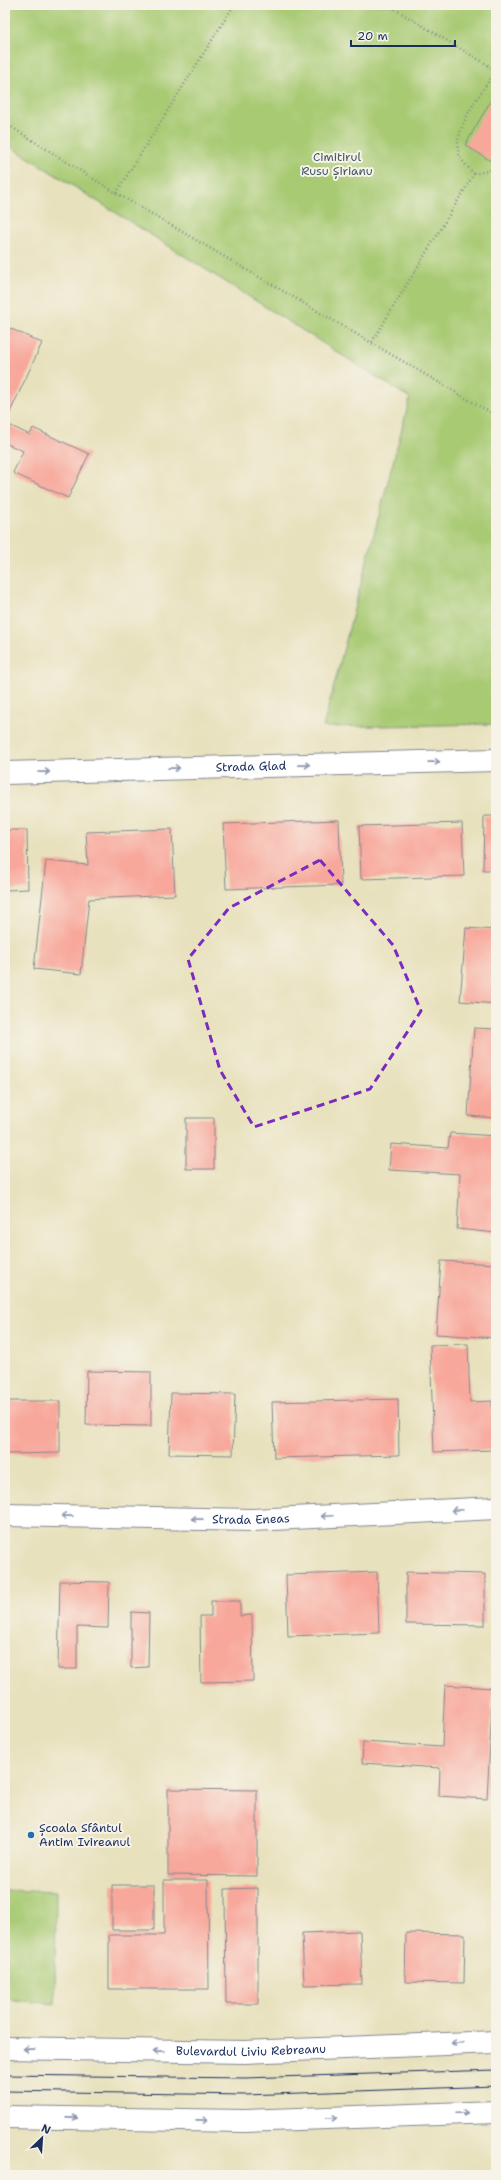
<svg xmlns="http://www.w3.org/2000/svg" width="501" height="2180" viewBox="0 0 501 2180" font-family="'Shantell Sans',sans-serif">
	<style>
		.green { fill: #a8ca73; stroke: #627c68 }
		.building { fill: #f8a79b }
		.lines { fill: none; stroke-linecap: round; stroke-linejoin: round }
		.minor-casing { stroke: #82888e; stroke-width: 24 }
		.primary-casing { stroke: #82888e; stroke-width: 24 }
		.path { stroke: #82888e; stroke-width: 2.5; stroke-dasharray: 1 3; stroke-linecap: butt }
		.minor { stroke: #fff; stroke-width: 22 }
		.primary { stroke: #fff; stroke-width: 22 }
		.tram { stroke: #1b2f5e; stroke-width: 1 }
		.oneway { stroke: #8d97ae }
		.marked { fill: none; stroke: #7b2cbf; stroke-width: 3; stroke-dasharray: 8 5; stroke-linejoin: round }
		.poi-dot { fill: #1f6fb2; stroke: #f7f3e8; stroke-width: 1.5 }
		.labels { text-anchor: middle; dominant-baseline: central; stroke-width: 4; stroke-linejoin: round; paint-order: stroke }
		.park-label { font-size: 12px; fill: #3e5663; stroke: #f7f3e8 }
		.street-label { font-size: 12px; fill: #1b2f5e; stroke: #f7f3e8 }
		.poi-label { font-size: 12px; fill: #1b2f5e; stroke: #f7f3e8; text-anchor: start }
	</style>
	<rect width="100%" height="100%" fill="#f7f3e8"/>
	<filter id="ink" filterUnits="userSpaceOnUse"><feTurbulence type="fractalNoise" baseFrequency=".025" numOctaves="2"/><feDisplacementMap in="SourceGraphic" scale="8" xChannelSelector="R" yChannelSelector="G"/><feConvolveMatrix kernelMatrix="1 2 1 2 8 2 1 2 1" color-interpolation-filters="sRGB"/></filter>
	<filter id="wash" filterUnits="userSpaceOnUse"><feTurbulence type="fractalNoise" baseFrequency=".012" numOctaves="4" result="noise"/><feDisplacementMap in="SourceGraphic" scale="16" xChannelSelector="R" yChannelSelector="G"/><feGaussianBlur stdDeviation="0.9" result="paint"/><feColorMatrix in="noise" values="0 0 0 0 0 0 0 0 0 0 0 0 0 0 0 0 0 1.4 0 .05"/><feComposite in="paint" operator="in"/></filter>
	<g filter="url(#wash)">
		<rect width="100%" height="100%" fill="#e8e1bd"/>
		<path class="green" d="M5 5H496V724L323 727 410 398 5 143Z
			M5 1890 56 1892 55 2004 5 1999Z"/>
		<g id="blocks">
			<path class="building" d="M496 92V164L465 145Z
				M5 326 42 343 5 423 30 435 33 428 89 454 68 498 13 473 23 451 5 443Z
				M484 816H496V870H483Z
				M339 820 341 885 226 889 223 824Z
				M462 823 464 876 361 879 359 826Z
				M172 829 175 895 89 899 81 974 34 969 46 861 88 865 86 832Z
				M5 830H27L28 889 5 890Z
				M466 928 496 930V1004L460 1001Z
				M474 1028 496 1029V1118L468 1116Z
				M186 1118H214V1169H186Z
				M450 1133 496 1136V1233L457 1229 460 1174 389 1170 391 1144 448 1148Z
				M441 1261 496 1264V1338L436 1334Z
				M468 1344 470 1402 492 1401 494 1450 434 1452 430 1345Z
				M87 1371 151 1372V1426L86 1425Z
				M5 1391H8V1401H60V1453L5 1454Z
				M171 1393 235 1394 233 1455 169 1454Z
				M398 1399 399 1455 274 1458 272 1402Z
				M377 1572 379 1633 288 1636 286 1575Z
				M406 1572 485 1574V1625L406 1624Z
				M60 1581 109 1582 108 1628 77 1627V1669H58Z
				M211 1601H240V1616L252 1615 253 1681 201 1682 200 1616H211Z
				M131 1612 149 1613 148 1667 131 1668Z
				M445 1685 493 1688 487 1799 439 1796 440 1768 362 1763 363 1742 442 1747Z
				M168 1789 257 1790V1876L168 1875Z
				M164 1880H208L209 1989H109V1935H164Z
				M112 1885H154V1930H112Z
				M258 1888V2004H226L225 1889Z
				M360 1931 362 1984 304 1985 302 1933Z
				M406 1933 465 1934 464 1983 405 1982Z"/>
		</g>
	</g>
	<g filter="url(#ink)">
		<use href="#blocks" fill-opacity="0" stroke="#82888e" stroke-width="1"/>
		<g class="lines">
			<defs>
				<g id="minor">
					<path id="s1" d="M5 773 496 760"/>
					<path id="s2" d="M5 1515 252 1520 496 1508"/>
				</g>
				<g id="primary">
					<path id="s3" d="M5 2048 245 2052 496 2042"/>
					<path d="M5 2117 244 2121 496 2112"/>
				</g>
			</defs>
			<use href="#minor" class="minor-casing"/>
			<use href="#primary" class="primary-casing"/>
			<path class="path" d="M388 5 496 70
				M5 123 116 193 496 416
				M474 174C470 169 463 163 460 157 449 132 483 91 496 70
				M116 193 234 5
				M372 342 474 174 496 169"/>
			<use href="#minor" class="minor"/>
			<use href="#primary" class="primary"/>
			<path class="tram" d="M5 2075 245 2078 496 2070
				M5 2091 245 2095 496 2086"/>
		</g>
		<defs><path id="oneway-shaft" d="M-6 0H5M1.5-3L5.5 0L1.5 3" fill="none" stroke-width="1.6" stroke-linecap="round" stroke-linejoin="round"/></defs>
		<g class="oneway">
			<use href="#oneway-shaft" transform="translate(434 762) rotate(-1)"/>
			<use href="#oneway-shaft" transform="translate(304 765) rotate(-1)"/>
			<use href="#oneway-shaft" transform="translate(174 768) rotate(-1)"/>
			<use href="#oneway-shaft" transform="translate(44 772) rotate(-1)"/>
			<use href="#oneway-shaft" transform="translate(457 1510) rotate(177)"/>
			<use href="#oneway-shaft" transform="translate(67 1516) rotate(-179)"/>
			<use href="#oneway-shaft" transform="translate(327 1516) rotate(177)"/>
			<use href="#oneway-shaft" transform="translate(197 1519) rotate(-179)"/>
			<use href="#oneway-shaft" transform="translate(457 2043) rotate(178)"/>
			<use href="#oneway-shaft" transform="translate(29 2049) rotate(-179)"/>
			<use href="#oneway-shaft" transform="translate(159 2051) rotate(-179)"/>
			<use href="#oneway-shaft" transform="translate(462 2113) rotate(-2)"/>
			<use href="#oneway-shaft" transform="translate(72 2118) rotate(1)"/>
			<use href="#oneway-shaft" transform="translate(332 2118) rotate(-2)"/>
			<use href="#oneway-shaft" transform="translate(202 2120) rotate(1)"/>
		</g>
	</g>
	<path class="marked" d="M320 860 393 945 421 1011 370 1089 254 1127 220 1070 188 959 229 908Z"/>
	<circle class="poi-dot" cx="31" cy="1835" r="4"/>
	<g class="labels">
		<g class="park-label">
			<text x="337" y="157">Cimitirul<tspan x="337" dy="14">Rusu Șirianu</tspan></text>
		</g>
		<g class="street-label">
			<text stroke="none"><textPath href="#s1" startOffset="246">Strada Glad</textPath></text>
			<text stroke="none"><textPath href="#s2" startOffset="246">Strada Eneas</textPath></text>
			<text stroke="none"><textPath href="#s3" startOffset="246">Bulevardul Liviu Rebreanu</textPath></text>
		</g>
		<g class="poi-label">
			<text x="39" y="1828">Școala Sfântul<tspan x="39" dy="14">Antim Ivireanul</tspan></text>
		</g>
	</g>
	<rect width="501" height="2180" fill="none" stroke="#f7f3e8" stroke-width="20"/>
	<g transform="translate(42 2138) rotate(25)" stroke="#f7f3e8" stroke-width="3" paint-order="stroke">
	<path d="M0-3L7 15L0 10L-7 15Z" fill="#1b2f5e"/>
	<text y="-6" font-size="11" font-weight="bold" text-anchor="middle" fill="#1b2f5e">N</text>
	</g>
	<path d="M351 40v6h104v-6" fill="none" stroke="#1b2f5e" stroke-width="2"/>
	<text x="357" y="40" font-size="12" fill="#1b2f5e" stroke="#f7f3e8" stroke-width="3" paint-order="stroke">20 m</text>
</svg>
